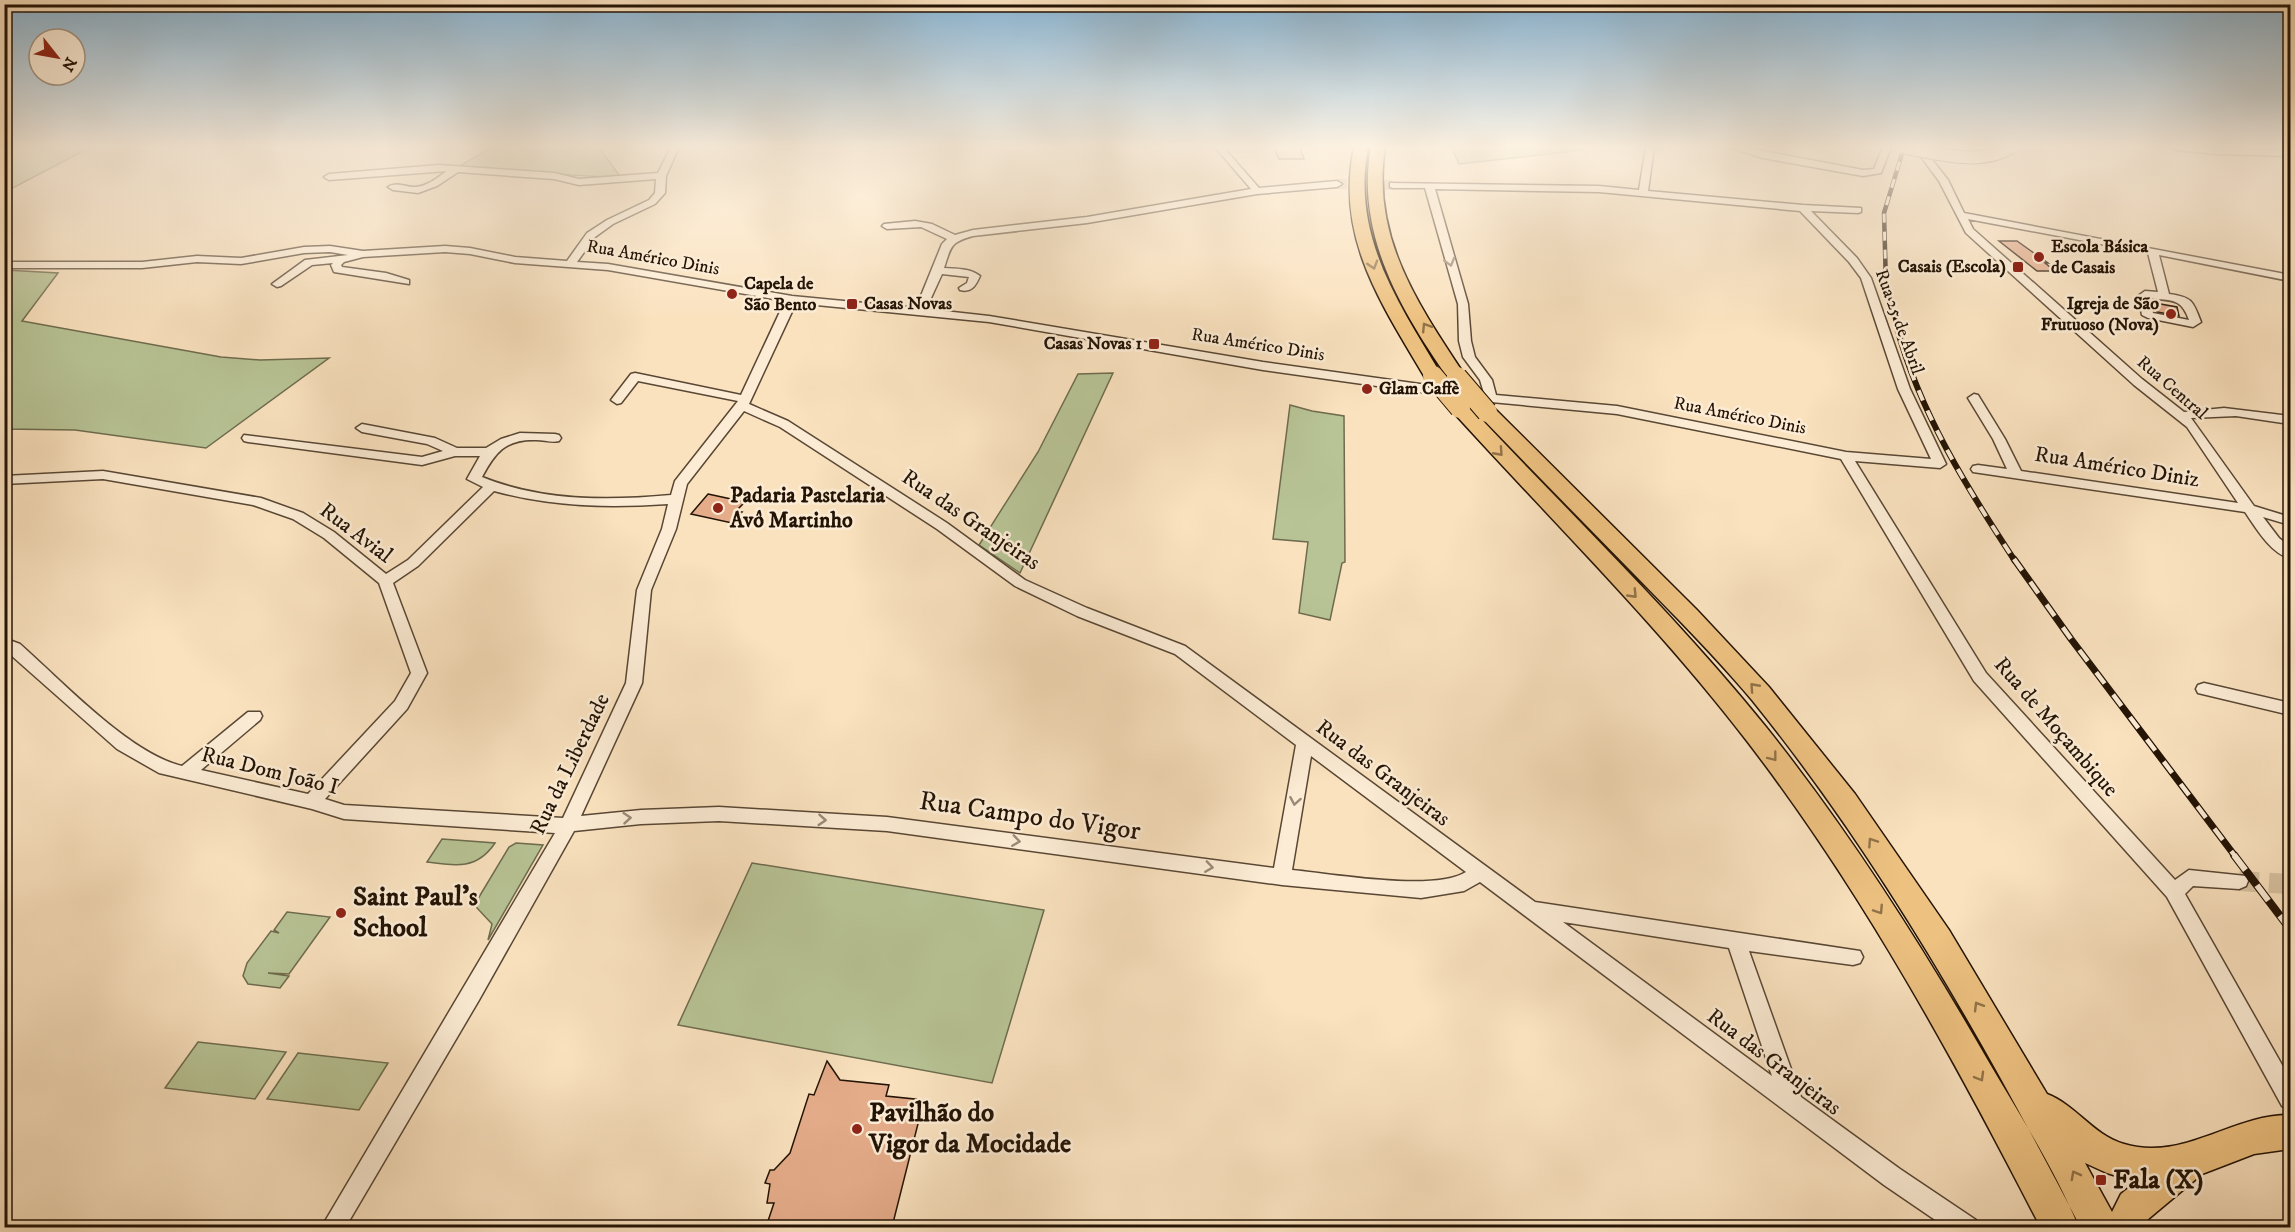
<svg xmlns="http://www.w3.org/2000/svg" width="2295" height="1232" viewBox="0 0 2295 1232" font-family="'IM FELL DW Pica',serif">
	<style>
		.green { fill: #b8c496; stroke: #6e6c4e; stroke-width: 1.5 }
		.building { fill: #e5ac8a; stroke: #231305; stroke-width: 1.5 }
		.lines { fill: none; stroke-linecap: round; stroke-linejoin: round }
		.minor-tunnel-far1 { stroke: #dac3a3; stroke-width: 10; stroke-dasharray: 10 5; stroke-linecap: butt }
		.minor-tunnel { stroke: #dac3a3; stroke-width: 20; stroke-dasharray: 20 10; stroke-linecap: butt }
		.minor-casing { stroke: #594734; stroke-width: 3 }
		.trunk-casing { stroke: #231305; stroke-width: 3 }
		.minor { fill: #fcecd5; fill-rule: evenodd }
		.trunk { fill: #edc180; fill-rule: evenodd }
		.rail-far3-casing { stroke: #231305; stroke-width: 4.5 }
		.rail-far2-casing { stroke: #231305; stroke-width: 6 }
		.rail-far1-casing { stroke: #231305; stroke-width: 7 }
		.rail-casing { stroke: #231305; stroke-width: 8 }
		.rail-far3 { stroke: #fcecd5; stroke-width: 3; stroke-dasharray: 9; stroke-linecap: butt }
		.rail-far2 { stroke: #fcecd5; stroke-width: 4; stroke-dasharray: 11; stroke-linecap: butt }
		.rail-far1 { stroke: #fcecd5; stroke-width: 4.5; stroke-dasharray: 14; stroke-linecap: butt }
		.rail { stroke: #fcecd5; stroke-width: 6; stroke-dasharray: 19; stroke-linecap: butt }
		.tertiary-bridge-casing { stroke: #594734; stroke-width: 14; stroke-linecap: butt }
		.trunk-bridge-casing { stroke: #231305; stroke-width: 22; stroke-linecap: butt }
		.tertiary-bridge { stroke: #fcecd5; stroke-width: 12 }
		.trunk-bridge { stroke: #edc180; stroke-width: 20 }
		.oneway { stroke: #9a8a77 }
		.oneway2 { stroke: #927349 }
		.poi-dot { fill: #8f2418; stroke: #fcecd5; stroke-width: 2 }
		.labels { text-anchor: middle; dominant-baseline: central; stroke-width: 5; stroke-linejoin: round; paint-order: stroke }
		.far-poi-label { font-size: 18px; font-weight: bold; fill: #231305; stroke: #fcecd5; text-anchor: start }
		.far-street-label { font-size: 18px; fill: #231305; stroke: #fcecd5 }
		.street-label { font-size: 22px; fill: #231305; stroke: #fcecd5 }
		.poi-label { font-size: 22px; font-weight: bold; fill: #231305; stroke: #fcecd5; text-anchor: start }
		.near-street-label { font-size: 27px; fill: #231305; stroke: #fcecd5 }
		.near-poi-label { font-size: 27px; font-weight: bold; fill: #231305; stroke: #fcecd5; text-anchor: start }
	</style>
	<rect width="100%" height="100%" fill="#fae2bf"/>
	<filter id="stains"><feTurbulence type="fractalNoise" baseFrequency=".00333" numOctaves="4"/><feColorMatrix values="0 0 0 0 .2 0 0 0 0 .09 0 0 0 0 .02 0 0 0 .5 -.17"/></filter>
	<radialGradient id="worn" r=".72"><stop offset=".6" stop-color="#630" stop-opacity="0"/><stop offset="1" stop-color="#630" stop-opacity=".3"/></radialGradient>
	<path class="green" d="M5 147H91L5 192Z
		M493 147H599L621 178 456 168Z
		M1451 147H1582L1583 150 1459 164Z
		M5 270 58 273 22 321 221 357 260 360 329 358 206 448 75 430 5 429Z
		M1113 373 1020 573 979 545 1038 452 1078 374Z
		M1290 405 1312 411 1344 416 1345 562 1342 563 1330 620 1299 613 1308 542 1273 539Z
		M442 839 495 843C477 870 455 866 427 862Z
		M516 843 543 845 488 940 492 924 477 908 476 902 509 847Z
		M752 863 1044 910 992 1083 678 1025Z
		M287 912 330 917 289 974 268 973 289 976 280 988 248 984 243 976 247 963 271 931 279 933 274 930Z
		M198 1042 286 1052 255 1099 165 1088Z
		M298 1053 388 1063 359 1110 267 1099Z"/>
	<path class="building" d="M1273 147H1300L1304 159H1279Z
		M1999 241H2017L2048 263H2045L2055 271H2037Z
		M2155 303 2177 307 2179 316 2157 312Z
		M708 494 745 502 736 511 742 512 732 523 691 514Z
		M827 1061 840 1080 889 1085 886 1096 924 1100 892 1227H766L774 1203H767L770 1184 765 1183 770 1170H774L790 1153 809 1094 814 1095Z"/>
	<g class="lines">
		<path class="minor-tunnel-far1" d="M1337 184 1393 185"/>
		<path class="minor-tunnel" d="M2239 881 2290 884"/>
		<defs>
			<path id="minor" d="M671 147H679L666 176 665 193 655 204 613 224 595 237 577 262 608 264 792 296 916 308 942 244 947 239 921 227 887 229 882 226 884 224 915 221 932 224 955 235 973 230 1087 217 1251 189 1215 147H1223L1259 188 1337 181 1342 184 1337 187 1257 194 1087 223 973 236C950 242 951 247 944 268 957 269 970 268 980 276 976 285 972 293 960 290L959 288 967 283 969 277 942 274 926 309 989 316 1263 362 1484 393 1480 380 1463 357 1459 341 1458 304 1425 188H1393L1390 187V183L1599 186 1639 190 1646 147H1654L1648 191 1803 205 1861 208V212L1858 213 1811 211 1857 258 1871 278 1910 389 1946 464 1940 468 1855 461 1986 673 2175 880 2189 870 2246 876 2248 881 2246 886 2239 889 2193 886 2185 894 2290 1079V1109L2282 1106 2167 897 1974 681 1841 459 1617 414 1491 402 1263 370 989 322 796 303 749 404 788 421 947 523 1025 580 1087 608 1185 646 1535 902 1860 951 1863 957 1860 963 1853 965 1749 951 1801 1097 1900 1169 1976 1220 1979 1228H1947L1884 1185 1480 882 1464 891 1421 898 1282 885 887 831 719 821 641 824 574 831 479 1000 345 1228H321L555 833 344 819 312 809 159 773 117 749 4 649V638L20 644C63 682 129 753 182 766L248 712H260L262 716 260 720 201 770 308 794 395 701 411 673 379 583 324 538 293 519 253 505 103 479 4 484V476L103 471 261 498 303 513 334 532 386 574 408 560 483 487 467 479 480 456H455L422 465 248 442 244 441 242 438 244 435 422 457 443 451 427 444 362 432 356 428 362 424 435 438 457 448H486L501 439 520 433 555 434 559 435 561 438 559 441C552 443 544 440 536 440 505 439 495 453 482 477 542 501 606 501 671 495L675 481 738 401 638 381 621 403 617 404 611 400 631 374 635 373 741 395 785 301 608 270 515 263 470 254 445 252 363 257 344 262 341 265 342 267 386 273 409 280V284L334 272 331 265 333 263 312 265 281 286 277 287 272 284 305 260 348 255 330 252 304 253 241 264 197 262 142 268H4V262H142L197 256 241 258 304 247 330 246 363 251 445 246 470 248 515 257 567 261 587 233 607 220 649 200 655 193 656 179 579 185 554 179 458 172 437 186 418 193 393 190 388 187C397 181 407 188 416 187 428 186 438 177 447 171L329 180 324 177 329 174 439 165 554 173 579 179 658 173ZM1435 189 1599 192 1800 211 1849 262 1861 278 1898 389 1931 459 1846 452 1617 406 1496 395 1492 380 1475 357 1471 341 1468 304ZM744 411 780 427 937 529 1015 586 1077 616 1175 654 1296 745 1274 868 887 817 719 807 641 810 581 816 642 683 651 590 676 529 687 484ZM494 491C552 507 609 508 668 504L662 529 637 590 626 683 563 818 344 805 325 799 407 709 427 673 393 583 418 566ZM1311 756 1466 872C1435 892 1332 874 1292 870ZM1563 922 1729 948 1772 1076Z
				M1729 147H1742L1863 170 1874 169 1883 147H1891L1881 173 1863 176 1763 158Z
				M2171 147 2290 150V156L2218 154 2175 150Z
				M1923 151 1926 152 1948 180 1964 213 2290 275V281L2159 255 2169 294C2192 297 2193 301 2201 322L2193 327 2148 318 2142 315 2138 296 2145 291 2158 292 2148 253 1968 219 1973 229 2142 379 2184 412 2224 408 2290 416V424L2236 416 2191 418 2254 506 2290 517V525L2263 517 2279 538 2290 547V558C2271 554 2256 528 2245 512L1973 472 1971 469 1973 466 1978 465 2007 469 1993 439 1968 398 1974 394 1978 395 2005 439 2021 471 2238 503 2187 427 2134 385 1966 233 1939 181 1919 154ZM2149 298C2171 301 2181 297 2189 320L2153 313Z
				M2204 683 2290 703V715L2198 693 2196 689 2198 685Z"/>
			<path id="trunk" d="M1354 147H1368C1351 237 1399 303 1442 376L1440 380H1426L1424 376C1381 303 1335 237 1354 147Z
				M1371 147H1385C1371 238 1419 306 1466 377L1464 381H1450C1402 312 1355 235 1371 147Z
				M1460 402 1467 404C1567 511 1674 613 1766 727 1849 831 1921 944 1987 1059 2019 1114 2055 1169 2079 1228H2041C1954 1059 1863 892 1747 741 1658 625 1552 521 1453 412L1450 408 1453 404Z
				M1487 406 1494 408 1697 610 1769 687 1855 794 1949 930 2047 1094C2076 1105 2093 1135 2124 1144 2183 1162 2233 1114 2290 1115V1149L2254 1154 2202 1174 2147 1220 2143 1228H2081C1985 1044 1883 862 1752 700 1715 656 1674 615 1633 573 1582 521 1531 469 1480 416L1477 412 1480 408ZM2085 1163 2107 1173 2136 1182 2121 1194 2112 1212Z"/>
		</defs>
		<use href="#minor" class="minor-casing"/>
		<use href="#trunk" class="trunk-casing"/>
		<use href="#minor" class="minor"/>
		<use href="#trunk" class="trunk"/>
		<defs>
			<path id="rail-far3" d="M1898 329 1886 285 1884 213 1904 147"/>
			<path id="rail-far2" d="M1897 328C1920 413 1967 488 2015 561"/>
			<path id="rail-far1" d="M2014 559 2071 639 2235 856"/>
			<path id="rail" d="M2234 855 2290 929"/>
		</defs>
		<use href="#rail-far3" class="rail-far3-casing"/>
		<use href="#rail-far2" class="rail-far2-casing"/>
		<use href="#rail-far1" class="rail-far1-casing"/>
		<use href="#rail" class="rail-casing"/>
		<use href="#rail-far3" class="rail-far3"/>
		<use href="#rail-far2" class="rail-far2"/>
		<use href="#rail-far1" class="rail-far1"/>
		<use href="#rail" class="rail"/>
		<defs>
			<path id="tertiary-bridge" d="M1901 147C1936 153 1980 167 2012 147"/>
			<path id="trunk-bridge" d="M1433 376 1460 408
				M1457 377 1487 412"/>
		</defs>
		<use href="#tertiary-bridge" class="tertiary-bridge-casing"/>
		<use href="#trunk-bridge" class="trunk-bridge-casing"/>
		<use href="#tertiary-bridge" class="tertiary-bridge"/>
		<use href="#trunk-bridge" class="trunk-bridge"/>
	</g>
	<defs><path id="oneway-chevron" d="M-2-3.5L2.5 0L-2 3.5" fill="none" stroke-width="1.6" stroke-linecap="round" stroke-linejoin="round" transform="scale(1.5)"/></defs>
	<g class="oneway">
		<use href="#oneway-chevron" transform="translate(1450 262) rotate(74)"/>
		<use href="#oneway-chevron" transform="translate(1295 801) rotate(100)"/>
		<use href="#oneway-chevron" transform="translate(627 818) rotate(-5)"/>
		<use href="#oneway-chevron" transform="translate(822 820) rotate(4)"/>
		<use href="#oneway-chevron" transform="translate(1016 841) rotate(8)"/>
		<use href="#oneway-chevron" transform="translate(1209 867) rotate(8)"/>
	</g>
	<g class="oneway2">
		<use href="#oneway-chevron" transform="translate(1373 265) rotate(73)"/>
		<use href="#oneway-chevron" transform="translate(1426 327) rotate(-122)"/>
		<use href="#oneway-chevron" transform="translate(1499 452) rotate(48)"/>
		<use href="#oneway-chevron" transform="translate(1633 594) rotate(46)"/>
		<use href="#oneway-chevron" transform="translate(1754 687) rotate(-132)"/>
		<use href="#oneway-chevron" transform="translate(1773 757) rotate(52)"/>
		<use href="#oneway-chevron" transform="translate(1872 842) rotate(-124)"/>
		<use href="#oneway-chevron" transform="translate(1879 910) rotate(57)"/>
		<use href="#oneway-chevron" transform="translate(1978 1006) rotate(-121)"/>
		<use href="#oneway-chevron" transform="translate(1980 1077) rotate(60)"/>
		<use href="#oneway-chevron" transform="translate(2075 1175) rotate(-118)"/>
	</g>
	<linearGradient id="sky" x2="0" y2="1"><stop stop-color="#8bb7d6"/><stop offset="0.46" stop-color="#fdf2e2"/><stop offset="1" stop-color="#fdf2e2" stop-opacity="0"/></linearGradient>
	<rect width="2295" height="319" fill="url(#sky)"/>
	<g class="poi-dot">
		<circle cx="2039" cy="257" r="6"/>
		<rect x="2012" y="261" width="12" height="12" rx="3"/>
		<circle cx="732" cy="294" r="6"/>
		<rect x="846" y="298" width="12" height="12" rx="3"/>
		<circle cx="2171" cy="314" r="6"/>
		<rect x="1148" y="338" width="12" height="12" rx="3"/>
		<circle cx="1367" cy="389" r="6"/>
		<circle cx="718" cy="508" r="6"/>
		<circle cx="341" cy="913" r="6"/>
		<circle cx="857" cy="1129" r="6"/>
		<rect x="2095" y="1174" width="12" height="12" rx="3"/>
	</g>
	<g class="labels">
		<g class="far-poi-label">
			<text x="2051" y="247">Escola Básica<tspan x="2051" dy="21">de Casais</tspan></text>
			<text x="2006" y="267" text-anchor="end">Casais (Escola)</text>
			<text x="744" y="284">Capela de<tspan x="744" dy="21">São Bento</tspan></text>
			<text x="864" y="304">Casas Novas</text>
			<text x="2159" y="304" text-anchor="end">Igreja de São<tspan x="2159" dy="21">Frutuoso (Nova)</tspan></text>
			<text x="1142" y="344" text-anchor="end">Casas Novas 1</text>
			<text x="1379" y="389">Glam Caffè</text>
		</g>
		<g class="far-street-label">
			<text transform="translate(653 258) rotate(10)">Rua Américo Dinis</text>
			<text transform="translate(1899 322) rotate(70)">Rua 25 de Abril</text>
			<text transform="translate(1258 345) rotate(9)">Rua Américo Dinis</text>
			<text transform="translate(2172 388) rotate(41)">Rua Central</text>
			<text transform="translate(1740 416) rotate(11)">Rua Américo Dinis</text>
		</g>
		<g class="street-label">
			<text transform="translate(2117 467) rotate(9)">Rua Américo Diniz</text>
			<text transform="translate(971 520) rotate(34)">Rua das Granjeiras</text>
			<text transform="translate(356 533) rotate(37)">Rua Avial</text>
			<text transform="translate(2056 727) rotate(49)">Rua de Moçambique</text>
			<text transform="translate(570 764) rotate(-64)">Rua da Liberdade</text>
			<text transform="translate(270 771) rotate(14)">Rua Dom João I</text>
			<text transform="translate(1383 773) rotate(37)">Rua das Granjeiras</text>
			<text transform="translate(1774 1062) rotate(37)">Rua das Granjeiras</text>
		</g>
		<g class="poi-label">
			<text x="730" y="495">Padaria Pastelaria<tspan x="730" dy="25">Avô Martinho</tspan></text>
		</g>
		<g class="near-street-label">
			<text transform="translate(1030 816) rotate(8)">Rua Campo do Vigor</text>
		</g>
		<g class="near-poi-label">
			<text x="353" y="897">Saint Paul's<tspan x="353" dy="31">School</tspan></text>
			<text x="869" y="1113">Pavilhão do<tspan x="869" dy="31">Vigor da Mocidade</tspan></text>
			<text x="2113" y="1180">Fala (X)</text>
		</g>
	</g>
	<rect width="2295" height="1232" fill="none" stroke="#fae2bf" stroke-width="24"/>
	<rect x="6" y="6" width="2283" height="1220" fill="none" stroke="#231305" stroke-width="3"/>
	<rect x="12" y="12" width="2271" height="1208" fill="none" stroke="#231305" stroke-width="1.5"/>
	<g transform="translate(57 57) rotate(121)"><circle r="28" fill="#fcecd5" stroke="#a59582" stroke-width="1.5"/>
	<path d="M0-4.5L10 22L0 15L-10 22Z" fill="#8f2418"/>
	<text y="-9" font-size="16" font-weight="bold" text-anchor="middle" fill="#231305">N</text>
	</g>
	<rect width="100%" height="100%" filter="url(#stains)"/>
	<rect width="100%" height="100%" fill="url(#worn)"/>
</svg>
